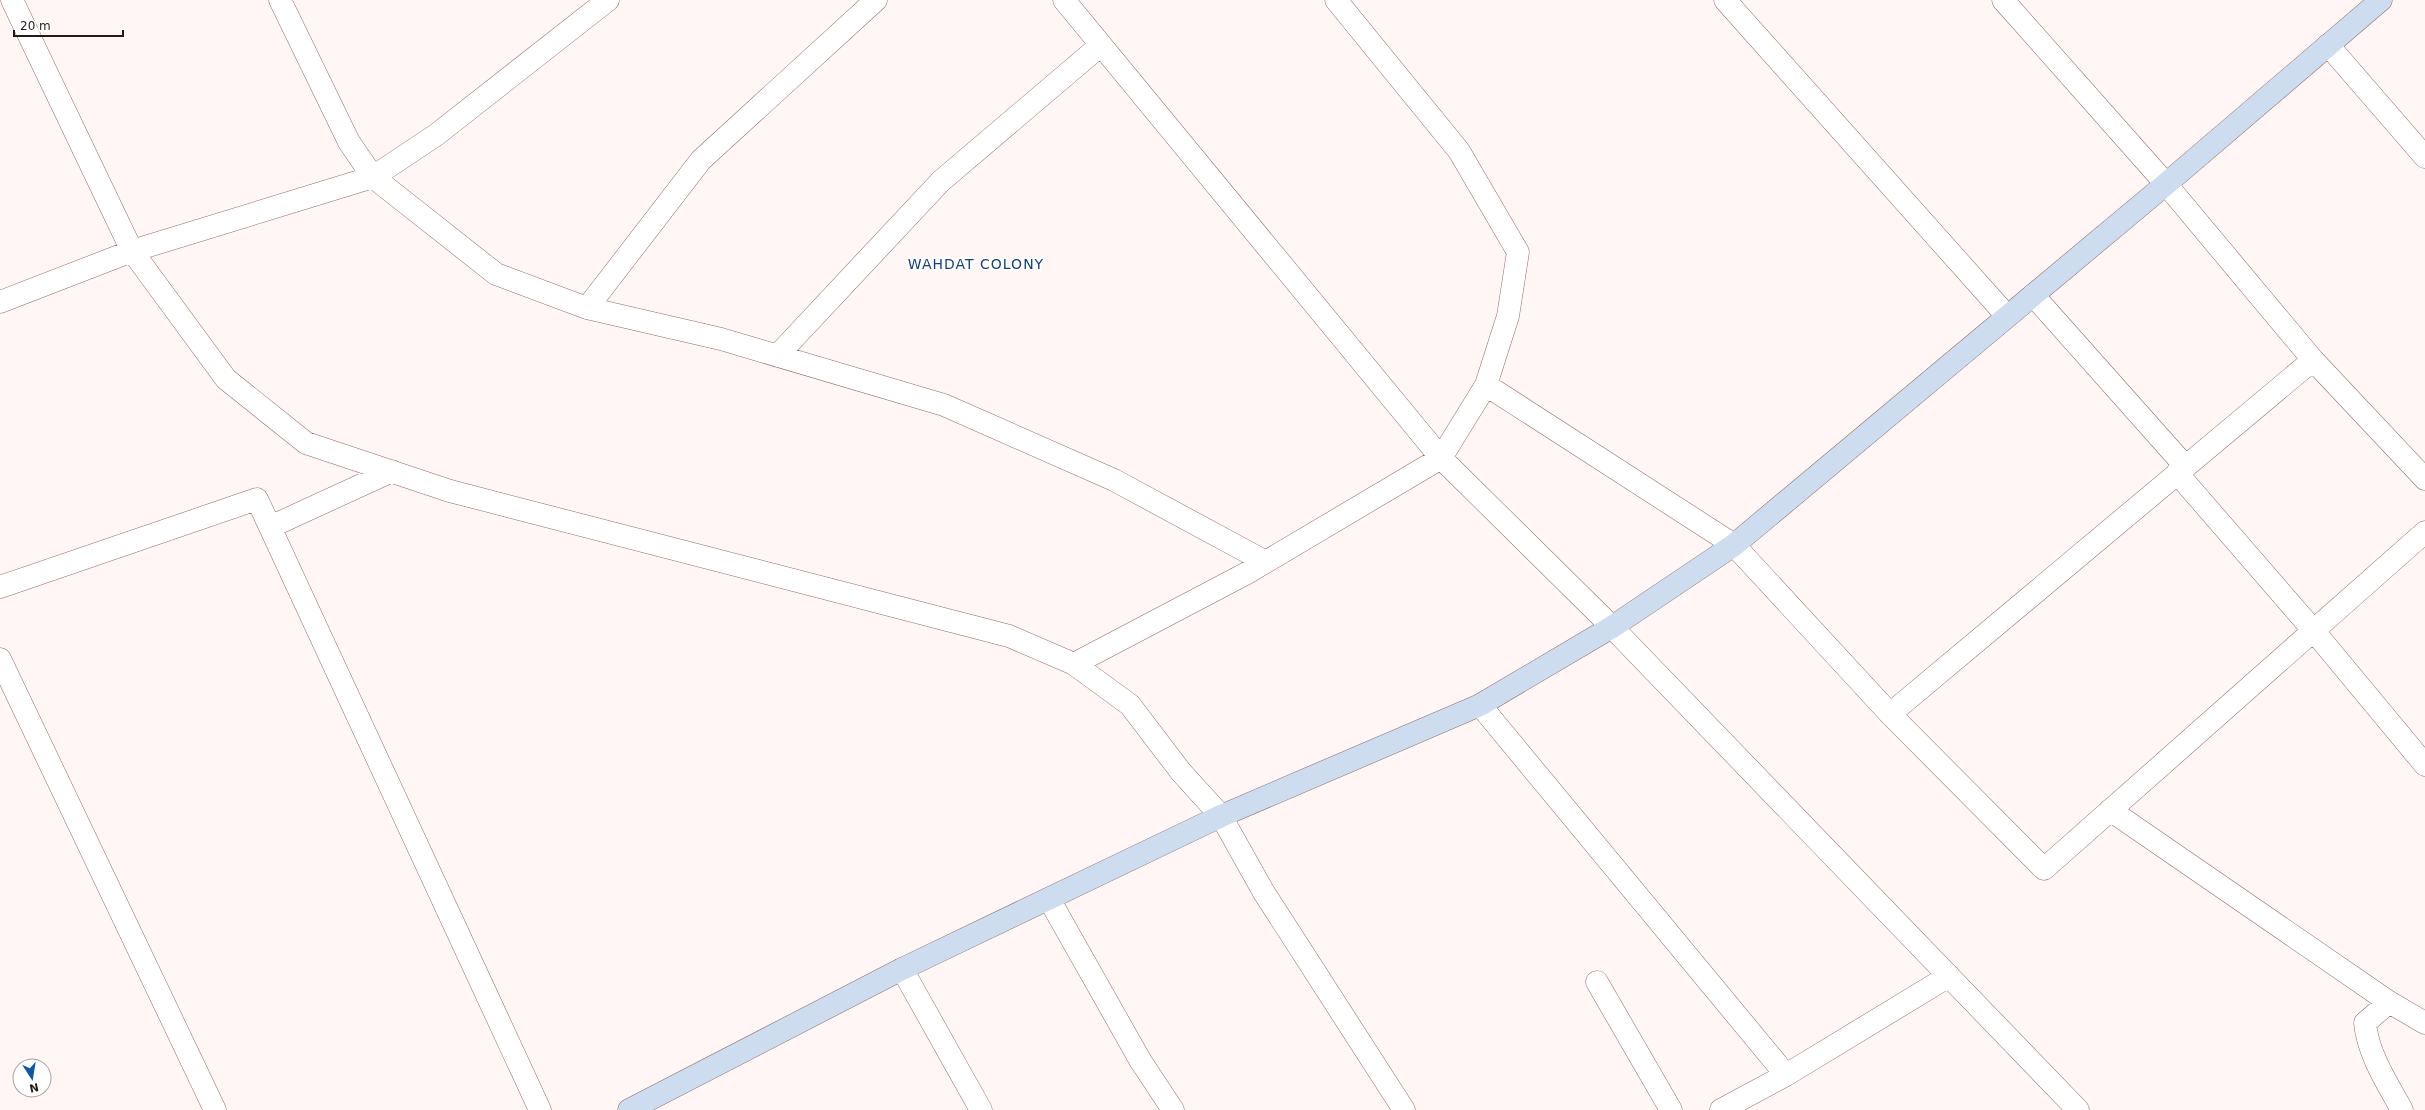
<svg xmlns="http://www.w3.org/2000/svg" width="2425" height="1110" viewBox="0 0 2425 1110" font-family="'DejaVu Sans',sans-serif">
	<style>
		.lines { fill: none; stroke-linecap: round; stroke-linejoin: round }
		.street-casing { stroke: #906d69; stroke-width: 23 }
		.secondary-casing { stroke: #906d69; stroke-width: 23 }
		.street { stroke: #fff; stroke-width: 22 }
		.secondary { stroke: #cedcef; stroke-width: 22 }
		.labels { text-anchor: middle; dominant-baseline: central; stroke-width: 3.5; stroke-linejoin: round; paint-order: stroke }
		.quarter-label { font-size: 14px; letter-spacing: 1px; fill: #174073; stroke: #fff }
	</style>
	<rect width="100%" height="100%" fill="#fff6f5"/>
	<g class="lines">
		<defs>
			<path id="street" d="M12 0 132 251 226 379 306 443 450 491 1009 636 1074 664 1130 705 1181 772 1221 816 1263 891 1404 1110
				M280 0 349 142 373 177 496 274 587 308 701 160 876 0
				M1064 0 1441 458 1486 385 1508 316 1518 252 1459 151 1336 0
				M1725 0 2007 316
				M2003 0 2166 184 2313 360 2425 479
				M2328 45 2425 157
				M2033 295 2185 466
				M0 302 132 251 373 177 436 135 608 0
				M587 308 721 339 944 405 1114 480 1266 562
				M777 356 941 181 1101 45
				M1486 385 1734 545 1890 714 2044 869 2425 532
				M2177 473 2313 630 2425 765
				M270 527 392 471
				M0 587 257 499 540 1110
				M0 659 215 1110
				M1074 664 1247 573 1441 458 1612 627 2078 1110
				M1480 705 1786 1075
				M1890 714 2313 360
				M2110 810 2389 1002 2425 1023
				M1049 899 1140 1060 1173 1110
				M902 969 981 1110
				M1597 982 1671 1110
				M2389 1002 2365 1023C2368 1054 2387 1083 2402 1110
				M1721 1110 1786 1075 1949 976"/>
			<path id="secondary" d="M629 1110 902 969 1221 816 1480 705 1612 627 1734 545 2166 184 2381 0"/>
		</defs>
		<use href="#street" class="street-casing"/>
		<use href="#secondary" class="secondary-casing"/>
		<use href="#street" class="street"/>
		<use href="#secondary" class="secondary"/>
	</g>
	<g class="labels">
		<g class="quarter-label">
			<text x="976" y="264">WAHDAT COLONY</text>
		</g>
	</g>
	<g transform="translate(32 1078) rotate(168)"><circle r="19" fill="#ffffff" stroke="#a9a3a3"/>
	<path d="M0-3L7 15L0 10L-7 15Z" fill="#1256a6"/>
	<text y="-6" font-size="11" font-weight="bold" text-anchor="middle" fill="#271918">N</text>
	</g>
	<path d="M14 30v6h109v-6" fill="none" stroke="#271918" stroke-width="2"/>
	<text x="20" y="30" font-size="12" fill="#271918" stroke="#ffffff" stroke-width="3" paint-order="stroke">20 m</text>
</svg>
